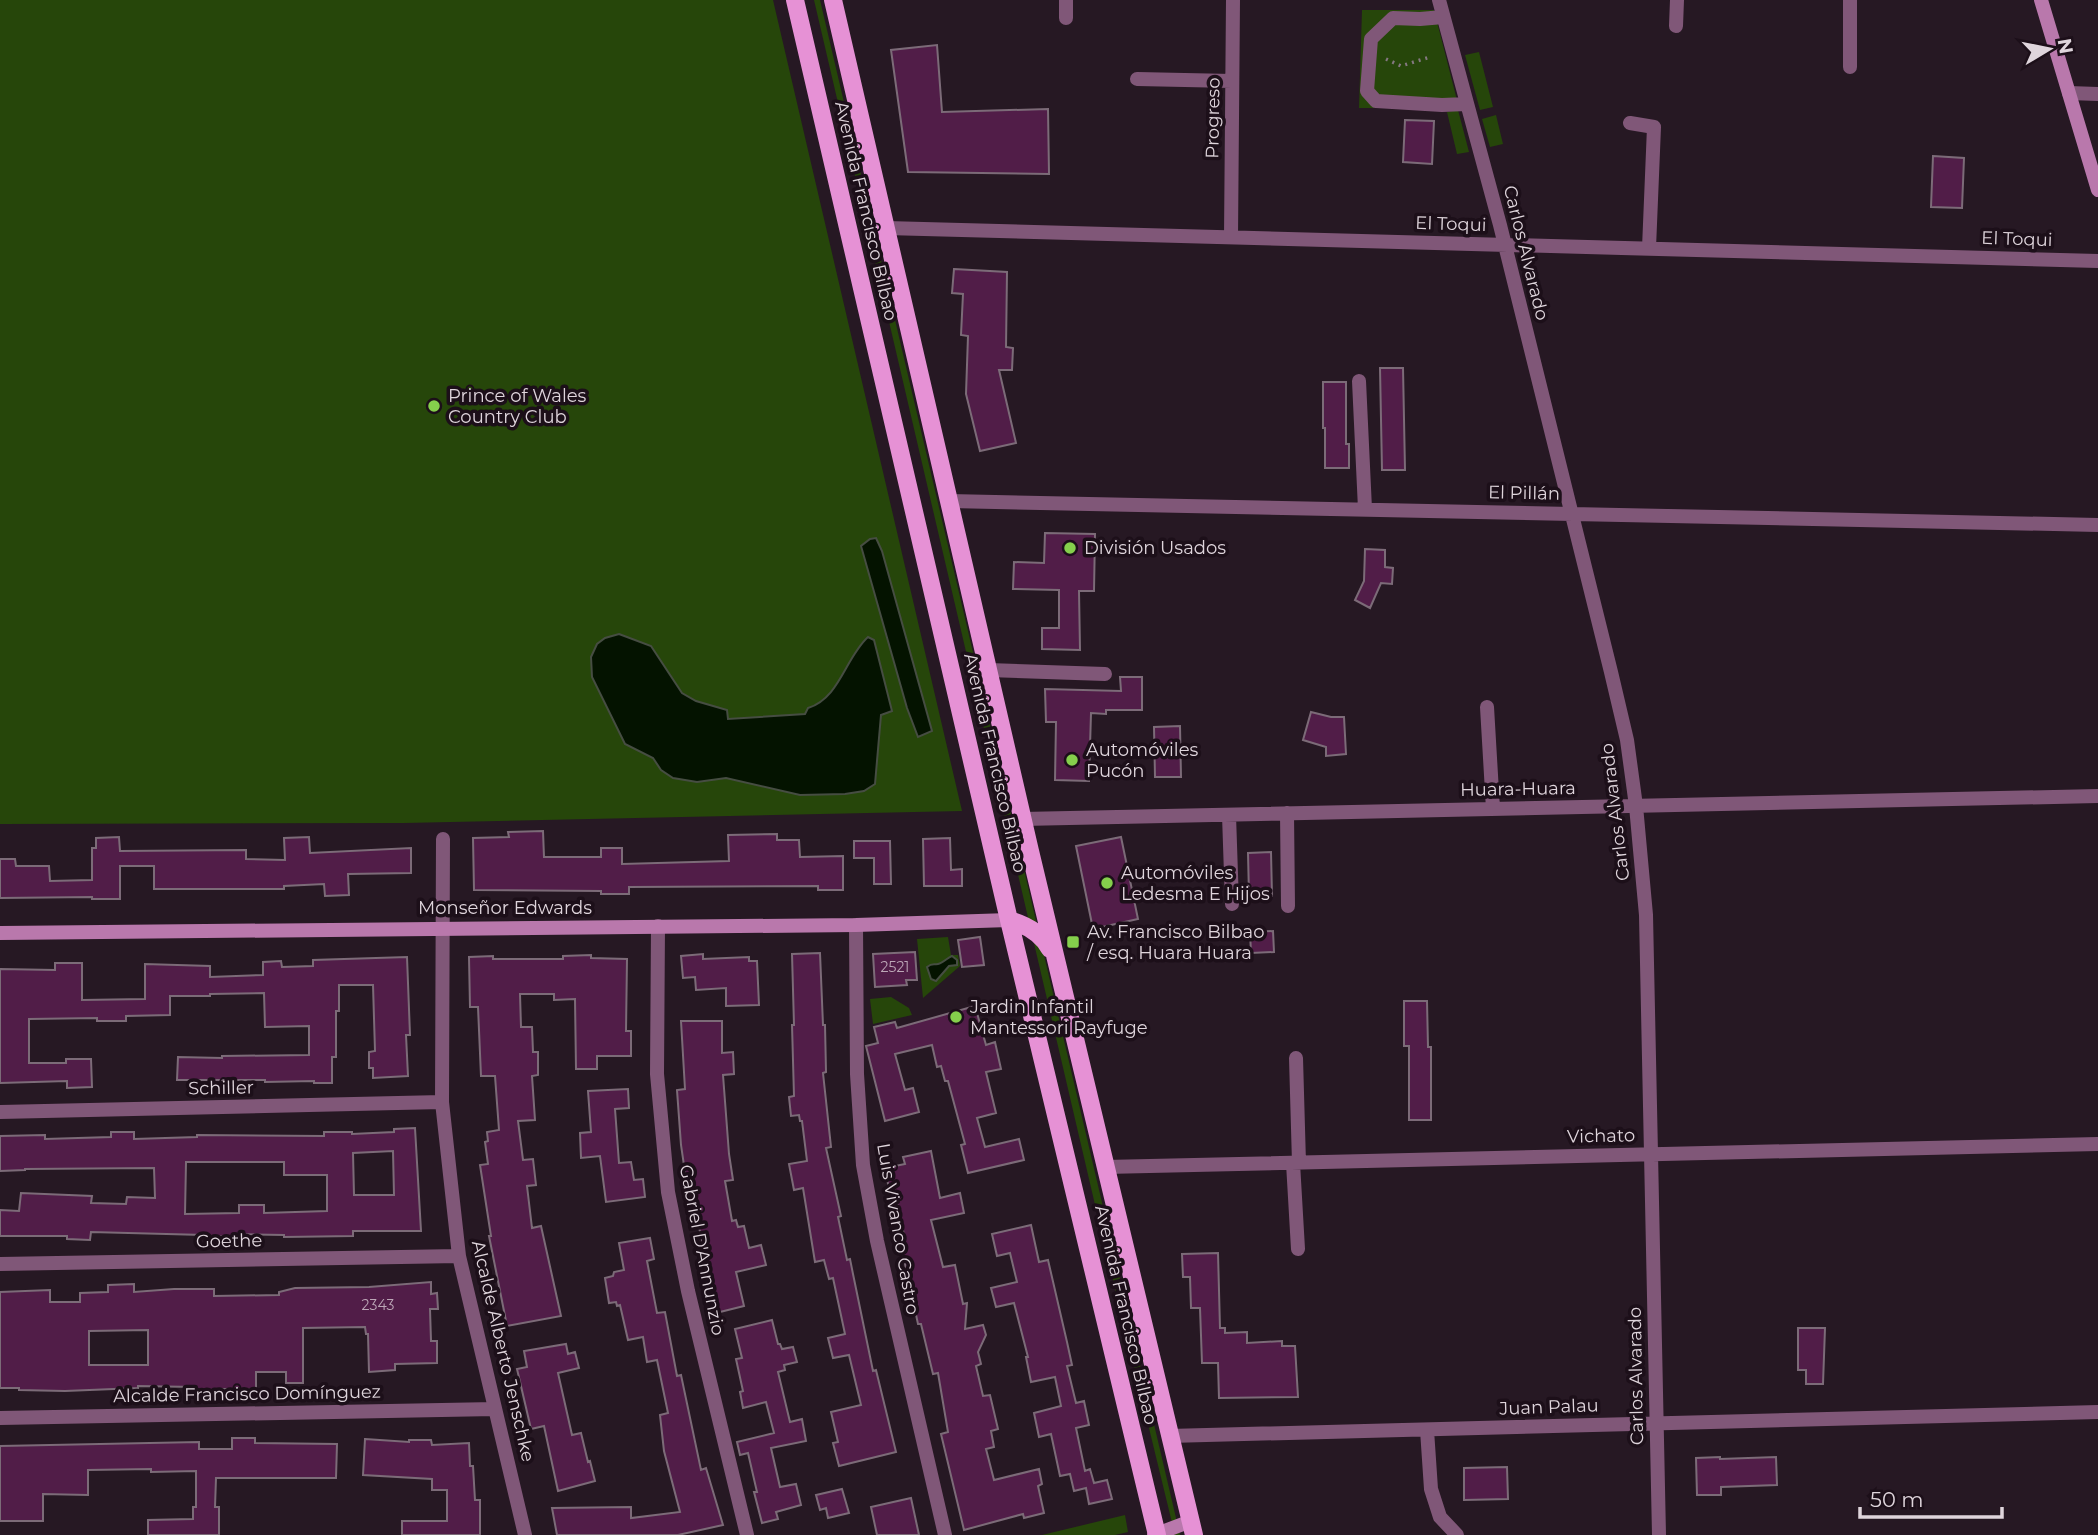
<svg xmlns="http://www.w3.org/2000/svg" width="2098" height="1535" viewBox="0 0 2098 1535" font-family="Montserrat,sans-serif">
	<style>
		.green { fill: #26460a }
		.water { fill: #041300; stroke: #464d42; stroke-width: 2 }
		.building { fill: #511d48; stroke: #7c6b78; stroke-width: 2; fill-rule: evenodd }
		.lines { fill: none; stroke-linecap: round; stroke-linejoin: round }
		.path { stroke: #847881; stroke-width: 3.5; stroke-dasharray: 2 5; stroke-linecap: butt }
		.street { stroke: #805778; stroke-width: 14 }
		.secondary { stroke: #b978ac; stroke-width: 14 }
		.primary { stroke: #e691d5; stroke-width: 18 }
		.poi-dot { fill: #85cf4c; stroke: #1c0f19; stroke-width: 2.5 }
		.labels { text-anchor: middle; dominant-baseline: central; stroke-width: 7; stroke-linejoin: round; paint-order: stroke }
		.number-label { font-size: 14px; fill: #bca7b7 }
		.street-label { font-size: 18px; fill: #dfd5dc; stroke: #1c0f19 }
		.poi-label { font-size: 18px; fill: #dfd5dc; stroke: #1c0f19; text-anchor: start }
	</style>
	<rect width="100%" height="100%" fill="#261823"/>
	<path class="green" d="M0 0H773L962 811 404 823 0 824Z
		M814 0H820L1180 1535H1175L1103 1239Z
		M1362 10H1434L1459 108H1359Z
		M1479 52 1493 107 1480 110 1465 55Z
		M1458 110 1469 152 1457 154 1447 112Z
		M1496 115 1503 144 1490 147 1482 119Z
		M948 937 951 955H958L960 966 923 998 917 939Z
		M891 997 909 1008 912 1015 873 1024 870 999Z
		M1125 1515 1128 1532 1115 1535H1042Z"/>
	<path class="water" d="M876 538 882 551 932 731 918 737 907 708 861 546 870 539Z
		M619 634 651 646 682 693 696 701 727 710 728 719 805 714 808 708C840 698 845 658 868 637L874 640 892 711 881 715 875 784 864 791 845 794 800 795 726 778 697 782 673 778 661 770 653 758 625 744 592 677 591 657 597 644 605 638Z
		M952 956 957 960V965L949 966 936 981 931 979 927 967C932 963 933 965 938 964 943 963 947 958 952 956Z"/>
	<path class="building" d="M937 45 942 112 1048 109 1049 174 908 172 891 50Z
		M1405 120 1434 121 1432 164 1403 162Z
		M1933 156 1964 158 1962 208 1931 207Z
		M954 269 1007 272 1006 347 1013 348 1012 370H999L1016 443 980 451 966 394 968 336 961 335 963 294 952 293Z
		M1380 368H1403L1405 470H1382Z
		M1323 382H1346V444H1349V468H1325V428H1323Z
		M1045 533 1095 534 1094 591H1079L1080 650 1042 649V628H1059V590L1013 589 1014 562 1044 563Z
		M1365 549 1385 550V567L1393 568 1392 584 1381 583 1370 608 1355 600 1364 581Z
		M1120 677H1142V710H1106V714L1091 713 1089 781 1055 780 1056 722H1046L1045 689 1121 691Z
		M1311 712 1331 717H1344L1346 754 1326 756V747L1303 740Z
		M1180 726 1181 777H1155L1154 727Z
		M543 831 544 857H601V848H622V864L729 861 728 835 777 834V840H799L800 857 843 856V890H818V886L629 887V894H601V891L474 890 473 838 509 837 508 832Z
		M119 837 120 851 246 850V859L285 860 284 838 309 837 310 853 411 848V873L348 874 349 895 325 896 324 884 284 886V889H154V866H120V899H92V897L0 898V859H15L16 866H49L50 881 92 880V848H96V838Z
		M1121 837 1138 919 1093 929 1076 846Z
		M950 838 951 870 962 869V886H924L923 839Z
		M854 841H890L891 884H874V858H854Z
		M1271 852 1272 896H1249L1248 853Z
		M1273 931 1274 952 1251 953 1250 932Z
		M980 937 984 965 962 967 958 940Z
		M915 952 917 980H906L907 985 875 987 873 954Z
		M820 953 823 1025H825L826 1072 823 1073 831 1147 826 1148 841 1216 838 1217 847 1260 850 1259 853 1274 873 1371 876 1370 896 1452 839 1466 833 1443 838 1442 831 1412 861 1405 849 1355 833 1358 828 1338 845 1334 833 1278 829 1279 824 1260 815 1262 803 1188 794 1190 789 1164 807 1161 802 1121H800L799 1115 791 1116 789 1097 794 1096 792 1025H794L792 954Z
		M703 954V959L749 957V961H757L759 1005 726 1006V988L696 990 695 977 683 978 681 956Z
		M591 955V958L627 959 626 1031H631V1056H597V1069H576L575 999 554 1000V994H520L521 1027H532L533 1052H538V1075L532 1076 535 1120 518 1121 523 1160 533 1159 536 1185 527 1186 532 1228 541 1226 561 1316 507 1326 489 1236H491L480 1165 488 1164 485 1142 488 1141 487 1132 499 1130 495 1076H481L478 1007H470L469 957 493 956V959H563V956Z
		M407 957 410 1035H406L408 1076 373 1078V1068H369V1052L375 1051 373 985H339V1011H336V1057H332V1083H314V1081L265 1082V1080H177L178 1057 222 1058V1056L309 1055V1026L265 1027 264 993 210 994V996H170V1015L126 1016V1021H97V1018L29 1019V1063H66V1059H91L92 1087 67 1088V1081L0 1083V969L55 970V963H82V1000L145 999V964L210 966V977L263 975V962L281 961 282 967 313 966V960Z
		M1404 1001H1427L1428 1047H1431V1120H1409V1046H1404Z
		M975 1006 986 1045 995 1042 1001 1069 986 1072 996 1113 977 1118 985 1147 1019 1139 1024 1160 968 1173 961 1145 965 1144 948 1081H945L941 1066 937 1067 932 1045 895 1054 905 1090 913 1088 919 1112 885 1121 866 1046 878 1043 874 1027 895 1022 897 1028Z
		M681 1021H722V1053L733 1052 734 1074 723 1075 729 1154 733 1180 725 1181 732 1221 736 1220 738 1227 744 1226 749 1248 761 1245 766 1265 736 1272 744 1306 716 1313 711 1292 714 1291 689 1185 687 1186 681 1145 677 1090 685 1089Z
		M628 1089 629 1108 615 1109 619 1163 631 1162 634 1180 643 1179 645 1197 606 1202 600 1156 581 1158 580 1133 591 1132 588 1091Z
		M415 1128 421 1231H353V1236L284 1237V1235L234 1234V1236L204 1237V1235L91 1232 90 1240 67 1239V1236H0V1210L19 1211 21 1193 92 1196 91 1203 126 1204 127 1197 155 1198 154 1168 25 1169V1170L0 1171V1136L45 1135V1139L111 1137V1132H134V1139L197 1137V1135L324 1136V1132H352V1134L394 1132V1129ZM393 1151 394 1195H354L353 1153ZM186 1162H284V1175H327V1211L264 1213V1205H239V1213L185 1214Z
		M931 1151 940 1198 960 1193 964 1213 931 1220 943 1267 955 1265 963 1304 967 1303 965 1329 983 1325 986 1335 978 1352 981 1364 976 1366 983 1396 990 1395 998 1429 991 1431 994 1447 986 1449 994 1480 1039 1469 1042 1484 1038 1486 1044 1513 1024 1518 1023 1514 964 1530 941 1434 948 1432 938 1373 933 1374 921 1324H918L899 1236 904 1235 894 1188 889 1189 885 1168 905 1164 903 1157Z
		M1031 1225 1039 1262 1048 1260 1067 1342 1072 1365 1067 1366 1076 1403 1084 1401 1089 1425 1076 1428 1085 1471 1090 1469 1094 1483 1107 1480 1112 1499 1089 1504 1086 1488 1074 1491 1070 1474 1060 1476 1051 1434 1039 1437 1034 1413 1061 1406 1055 1377 1031 1382 1026 1357H1028L1014 1303 996 1307 991 1288 1017 1282 1010 1253 997 1256 992 1234Z
		M650 1238 654 1259 647 1261 657 1313 665 1312 677 1376 681 1375 701 1470 706 1468 723 1525 678 1535H557L552 1508 631 1507V1518L680 1512 664 1451 660 1415 668 1413 657 1360 647 1362 643 1337 628 1340 620 1305 617 1306 616 1302 609 1303 605 1278 613 1276 614 1272 624 1270 619 1243Z
		M1218 1253 1220 1328H1225V1333L1247 1332V1343L1282 1341V1346H1295L1298 1397 1219 1398 1218 1363H1202L1200 1308H1191L1190 1277H1183L1182 1254Z
		M431 1282V1294L437 1293 438 1309H430L431 1341H437V1363L395 1364V1370L369 1372 368 1334H366L365 1327 303 1328V1383H286V1372H256V1389H220V1392L195 1391V1387L138 1386V1388L65 1391 19 1390V1388H0V1292L50 1290V1302H80V1293L108 1292V1285L134 1284V1292L174 1289H214V1296L279 1295V1292L295 1288 369 1287ZM148 1330V1365H89V1331Z
		M772 1320 778 1344H780L782 1349 793 1347 797 1362 784 1365 785 1370 778 1372 790 1422 802 1419 806 1441 771 1448 780 1487 796 1484 801 1505 776 1512 778 1519 762 1523 754 1492H757L748 1453 740 1455 737 1442 774 1433 766 1402 743 1408 740 1392 743 1391 736 1359 742 1358 735 1329Z
		M1798 1328H1825L1823 1384H1806V1370H1798Z
		M566 1344 568 1354 575 1352 579 1368 558 1373 572 1435 581 1433 588 1462 590 1461 595 1481 558 1491 544 1426 531 1429 517 1369 527 1367 524 1351Z
		M232 1438H255V1443L337 1444 336 1478H216L215 1507H219V1535H148V1520L193 1519V1507H196V1471L151 1472V1469L88 1470V1495L43 1494V1521H0V1446L199 1442V1449H232Z
		M365 1439 409 1442V1440H431L432 1445 469 1443 470 1466H473L475 1500H480V1535H402V1521H447V1490H432V1479L363 1475Z
		M1720 1457V1459L1776 1457 1777 1485 1721 1487V1495H1697L1696 1458Z
		M1507 1467 1508 1499 1464 1500V1468Z
		M842 1489 849 1513 828 1518 826 1508 820 1510 816 1495Z
		M911 1498 919 1535H877L871 1507Z"/>
	<g class="lines">
		<path class="path" d="M1386 59 1401 66 1430 57"/>
		<path class="street" d="M1439 0 1500 225 1611 672 1627 740 1636 806 1646 915 1659 1535
			M1443 17 1420 19 1393 18 1371 39 1367 91 1376 101 1442 105 1466 104
			M1066 18V0
			M1676 26 1677 0
			M1850 67V0
			M1137 79 1232 81
			M2069 93 2098 94
			M1630 123 1654 127 1649 248
			M886 228 2098 261
			M1231 237 1233 0
			M1359 381 1365 509
			M949 501 2098 525
			M988 670 1105 674
			M1487 707 1493 809
			M1287 813 1288 906
			M1229 815 1232 904
			M1022 819 2098 796
			M443 839 442 1102 459 1256 525 1535
			M856 925 857 1074 863 1165 877 1241 945 1535
			M658 926 657 1074 668 1192 688 1291 747 1535
			M1296 1058 1299 1163
			M0 1112 442 1102
			M1293 1163 1298 1249
			M1105 1167 2098 1144
			M0 1264 459 1256
			M0 1418 495 1409
			M1427 1430 1431 1489 1440 1517 1457 1535
			M1169 1436 2098 1412"/>
		<path class="secondary" d="M2041 0 2098 190
			M0 933 856 925 1009 920
			M1154 1535 1191 1521"/>
		<path class="primary" d="M795 0 1009 920 1157 1535
			M833 0 1030 851 1194 1535
			M1009 920C1027 925 1041 933 1050 949"/>
	</g>
	<g class="poi-dot">
		<circle cx="434" cy="406" r="7"/>
		<circle cx="1070" cy="548" r="7"/>
		<circle cx="1072" cy="760" r="7"/>
		<circle cx="1107" cy="883" r="7"/>
		<rect x="1066" y="935" width="14" height="14" rx="3.5"/>
		<circle cx="956" cy="1017" r="7"/>
	</g>
	<g class="labels">
		<g class="number-label">
			<text x="895" y="967">2521</text>
			<text x="378" y="1305">2343</text>
		</g>
		<g class="street-label">
			<text transform="translate(1213 118) rotate(-89)">Progreso</text>
			<text transform="translate(866 211) rotate(77)">Avenida Francisco Bilbao</text>
			<text transform="translate(1451 224) rotate(2)">El Toqui</text>
			<text transform="translate(2017 239) rotate(2)">El Toqui</text>
			<text transform="translate(1526 253) rotate(76)">Carlos Alvarado</text>
			<text transform="translate(1524 493) rotate(1)">El Pillán</text>
			<text transform="translate(995 763) rotate(77)">Avenida Francisco Bilbao</text>
			<text transform="translate(1518 789) rotate(-1)">Huara-Huara</text>
			<text transform="translate(1615 812) rotate(-97)">Carlos Alvarado</text>
			<text x="505" y="908">Monseñor Edwards</text>
			<text transform="translate(221 1088) rotate(-1)">Schiller</text>
			<text transform="translate(1601 1136) rotate(-1)">Vichato</text>
			<text transform="translate(898 1229) rotate(80)">Luis Vivanco Castro</text>
			<text transform="translate(229 1241) rotate(-1)">Goethe</text>
			<text transform="translate(702 1250) rotate(79)">Gabriel D'Annunzio</text>
			<text transform="translate(1126 1315) rotate(77)">Avenida Francisco Bilbao</text>
			<text transform="translate(503 1351) rotate(77)">Alcalde Alberto Jenschke</text>
			<text transform="translate(1636 1376) rotate(-91)">Carlos Alvarado</text>
			<text transform="translate(247 1394) rotate(-1)">Alcalde Francisco Domínguez</text>
			<text transform="translate(1549 1407) rotate(-2)">Juan Palau</text>
		</g>
		<g class="poi-label">
			<text x="448" y="396">Prince of Wales<tspan x="448" dy="21">Country Club</tspan></text>
			<text x="1084" y="548">División Usados</text>
			<text x="1086" y="750">Automóviles<tspan x="1086" dy="21">Pucón</tspan></text>
			<text x="1121" y="873">Automóviles<tspan x="1121" dy="21">Ledesma E Hijos</tspan></text>
			<text x="1087" y="932">Av. Francisco Bilbao<tspan x="1087" dy="21">/ esq. Huara Huara</tspan></text>
			<text x="970" y="1007">Jardin Infantil<tspan x="970" dy="21">Mantessori Rayfuge</tspan></text>
		</g>
	</g>
	<g transform="translate(2049 49) rotate(80)" stroke="#1c0f19" stroke-width="5" paint-order="stroke">
	<path d="M0-5L12 26L0 18L-12 26Z" fill="#dfd5dc"/>
	<text y="-10" font-size="19" font-weight="bold" text-anchor="middle" fill="#dfd5dc">N</text>
	</g>
	<path d="M1860 1507v10h142v-10" fill="none" stroke="#dfd5dc" stroke-width="3.5"/>
	<text x="1870" y="1507" font-size="21" fill="#dfd5dc" stroke="#1c0f19" stroke-width="5" paint-order="stroke">50 m</text>
</svg>
